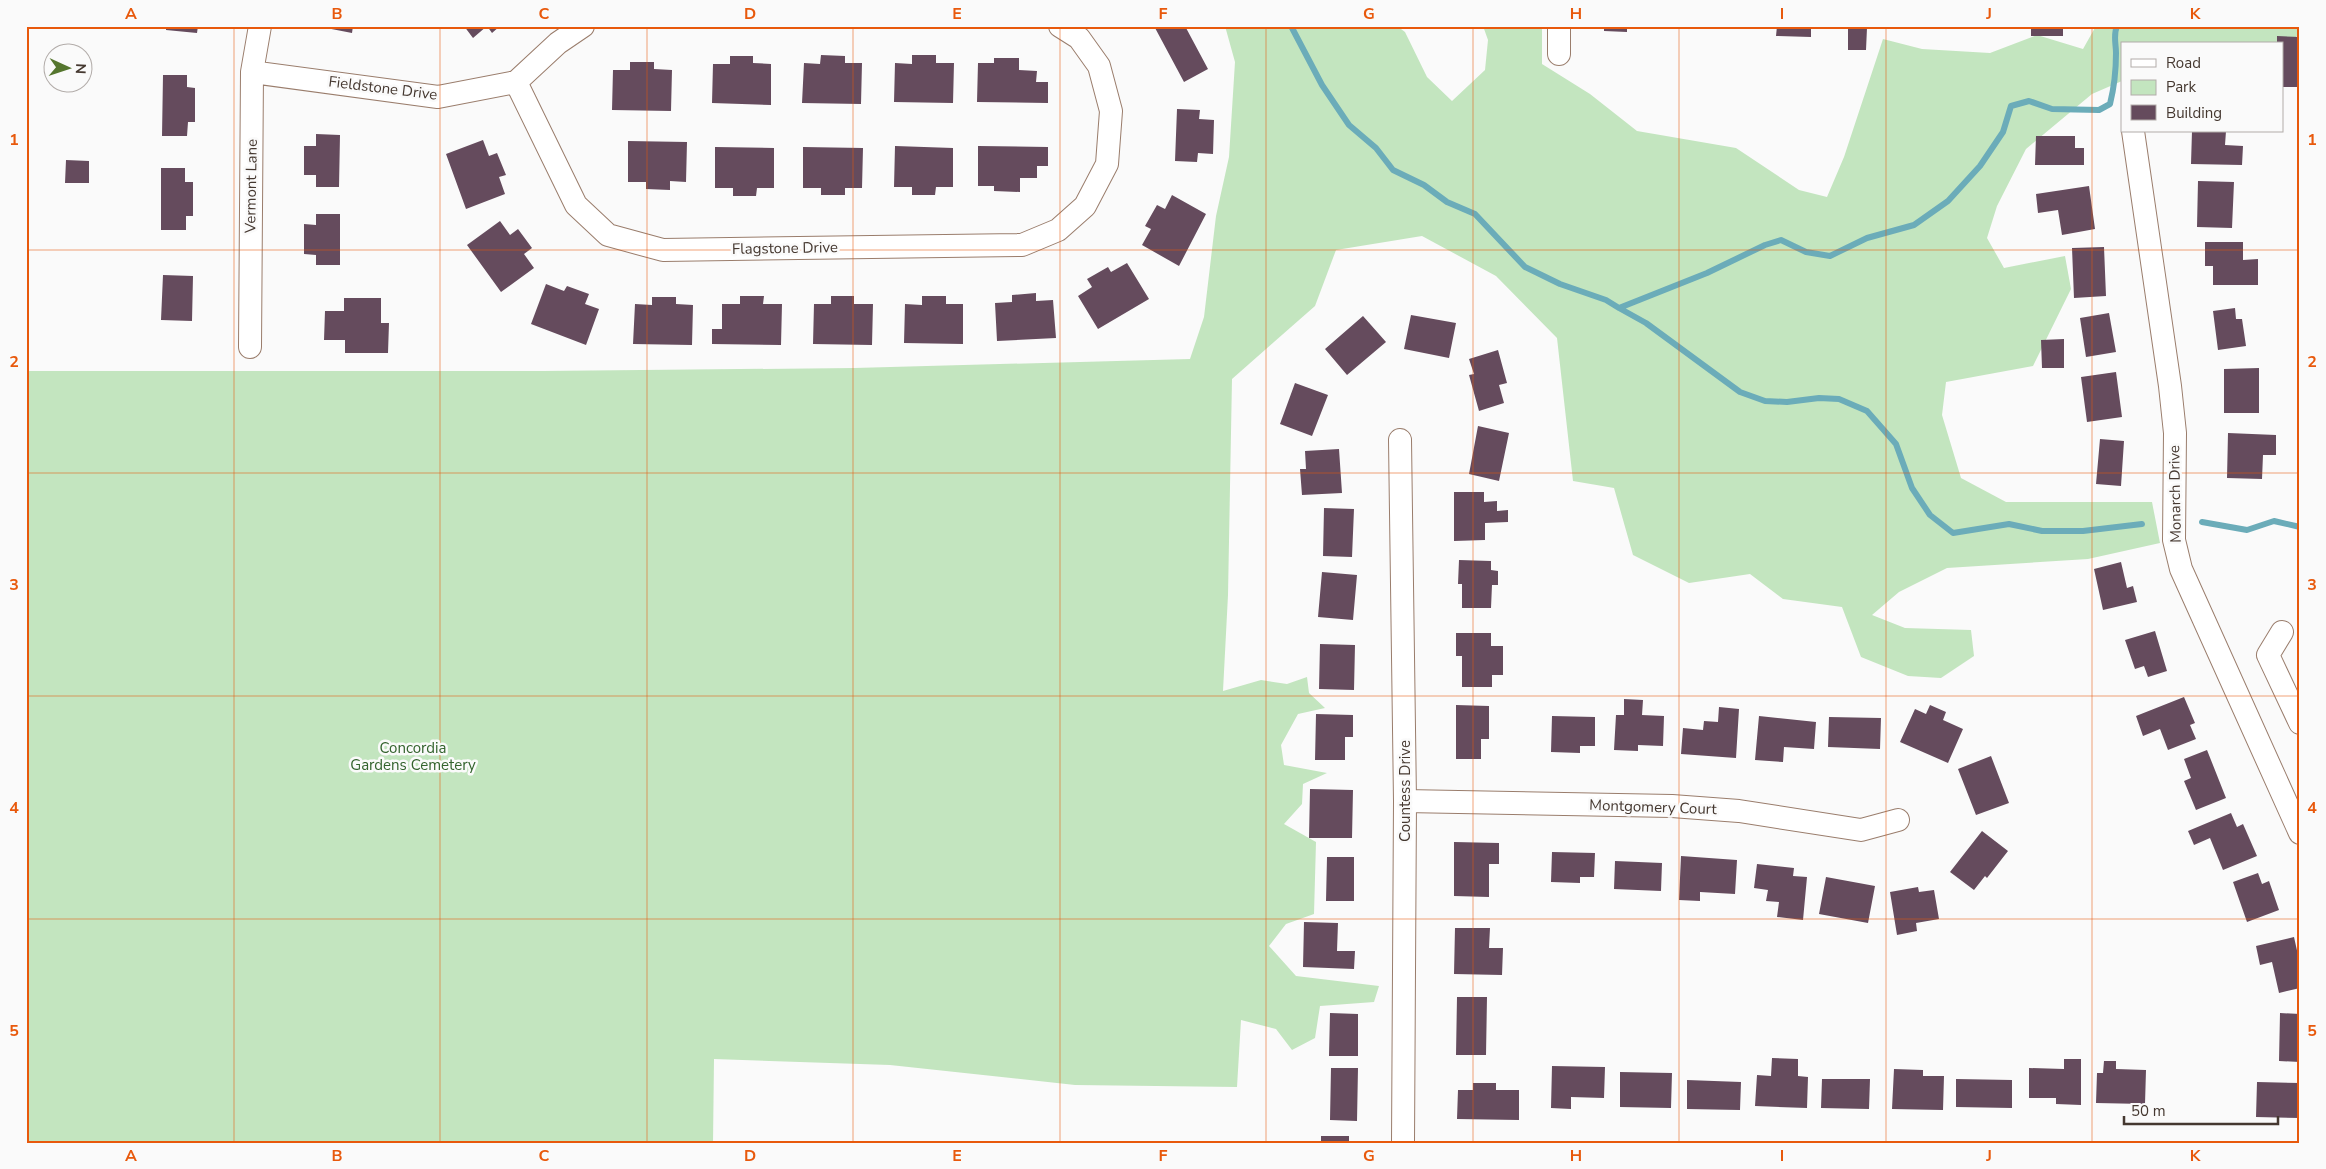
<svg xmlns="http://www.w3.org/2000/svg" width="2326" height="1169" viewBox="0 0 2326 1169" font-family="'Nunito Sans',sans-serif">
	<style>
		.green { fill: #c3e5bf }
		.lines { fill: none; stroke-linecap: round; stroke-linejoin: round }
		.stream { stroke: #6bacb9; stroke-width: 6 }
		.building { fill: #654b5d }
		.minor-casing { stroke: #9a7d6c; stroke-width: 24 }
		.minor { stroke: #fff; stroke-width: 22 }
		.grid { fill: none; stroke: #e8590c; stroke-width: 1; stroke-opacity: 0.55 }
		.labels { text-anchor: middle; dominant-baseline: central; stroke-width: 5; stroke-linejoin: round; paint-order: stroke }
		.street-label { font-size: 15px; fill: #453830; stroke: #fafafa }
		.park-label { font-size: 15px; fill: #33632d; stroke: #fafafa }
		.neatline { fill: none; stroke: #e8590c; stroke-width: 2 }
		.grid-label { font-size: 16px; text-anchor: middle; font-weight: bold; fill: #e8590c }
	</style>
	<rect width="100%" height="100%" fill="#fafafa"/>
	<path class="green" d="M1225 26H1397L1405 32 1427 77 1452 101 1485 70 1488 40 1483 26H1542V64L1590 94 1637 131 1736 148 1799 190 1827 197 1844 157 1883 39 1922 49 1990 53 2037 35 2083 49 2096 26H2300V31L2282 59V44H2122V81L2092 94 2026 149 1997 206 1987 238 2004 268 2065 256 2071 289 2033 366 1946 382 1942 415 1961 478 2006 502H2152L2160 543 2088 559 1947 568 1899 592 1872 615 1905 628 1971 630 1974 656 1941 678 1908 676 1861 657 1842 607 1783 599 1750 574 1689 583 1633 555 1614 488 1573 481 1557 338 1496 276 1422 236 1336 250 1315 306 1232 379 1228 595 1223 691 1261 680 1287 684 1307 677 1309 693 1325 708 1298 714 1281 745 1284 765 1327 773 1303 784 1302 804 1284 824 1316 842 1314 914 1286 924 1269 946 1296 976 1379 986 1374 1002 1320 1006 1315 1038 1292 1050 1276 1029 1241 1020 1237 1087 1075 1085 890 1065 714 1059 713 1143H26V371H543L854 368 1190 359 1204 317 1216 216 1229 157 1235 62Z"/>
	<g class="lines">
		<path class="stream" d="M1291 26 1322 85 1349 125 1376 148 1393 170 1424 185 1447 202 1475 214 1525 267 1560 284 1606 300 1619 308 1646 323 1740 392 1765 401 1787 402 1819 398 1839 399 1867 411 1896 444 1912 488 1930 515 1953 533 2009 524 2042 531H2083L2142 524
			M1619 308 1707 273 1765 245 1781 240 1806 252 1830 256 1867 238 1914 225 1948 201 1980 166 2003 132 2011 106 2029 101 2052 109 2099 110 2110 104C2114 88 2116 71 2116 53 2116 44 2113 35 2117 26
			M2202 522 2247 530 2274 521 2300 527"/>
	</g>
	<path class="building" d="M166 26H198L197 33 166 30Z
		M316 26H353L352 33Z
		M464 26H487L473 38Z
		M487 26H500L492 33Z
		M1154 26H1185L1208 69 1184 82Z
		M1604 26H1627V32L1604 31Z
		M1777 26H1811V37L1776 36Z
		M2031 26H2063V36H2031Z
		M1848 27 1867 28 1866 50H1848Z
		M2277 36 2300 37V87H2282V44H2277Z
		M821 55 845 56V63H862L861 104 802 103 804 63 820 64Z
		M912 55H936V63H954L953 103 894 102 895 63 912 64Z
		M730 56H753V63L771 64V105L712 103 713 64H730Z
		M994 58H1019V70L1037 71 1036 82H1048V103L977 102 978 63H994Z
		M630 62H654V69L672 70 671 111 612 110 613 70H630Z
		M163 75H187V87L195 88V122H188L187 136H162Z
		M1177 109 1200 110 1199 119 1214 120 1213 154 1198 153 1197 162 1175 161Z
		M2192 131H2226L2225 145 2243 146 2242 165 2191 164Z
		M316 134 340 135 339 187H316V175H304V146H316Z
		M2036 136H2075V148H2084V165H2035Z
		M483 140 489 156 497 153 506 175 499 177 505 194 466 209 446 154Z
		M628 141 687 142 686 182 670 181V190L646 189V182H628Z
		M895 146 953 148V187H936L935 195H912V187H894Z
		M978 146 1048 147V166H1037V178H1020V192L994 191V186H978Z
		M715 147 774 148V188H757L756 196H733V188H715Z
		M803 147 863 148 862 188H845V195H821V188H803Z
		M66 160 89 161V183H65Z
		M161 168H185V182H193V216H186V230H161Z
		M2198 181 2234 182 2232 228 2197 227Z
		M2089 186 2095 229 2062 235 2058 210 2038 213 2036 194Z
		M1172 195 1206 214 1179 266 1142 245 1151 229 1145 226 1157 205 1165 209Z
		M316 214H340V265H316V255L304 254V224L316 225Z
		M500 221 510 235 518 229 532 248 524 254 534 268 501 292 467 245Z
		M2205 242H2243V260L2258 259V285H2213V266H2205Z
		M2104 247 2106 296 2074 298 2072 248Z
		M1127 263 1149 299 1098 329 1078 296 1092 287 1087 279 1108 267 1111 272Z
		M163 275 193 276 192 321 161 320Z
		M546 284 564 291 567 286 589 294 585 304 599 309 586 345 531 324Z
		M1036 293V301L1053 300 1056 338 997 341 995 303 1012 302V295Z
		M740 296H764L763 304H782L781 345 712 344V329H722V304H740Z
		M831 296H854V304H873L872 345 813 344 814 304H831Z
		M922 296H946V304H963V344L904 343 905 304 922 305Z
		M652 297H676V304L693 305 692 345 633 344 635 304 652 305Z
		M344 298H381V323H389L388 353H345V340H324L325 311H344Z
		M2235 308 2236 319H2242L2246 346 2218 350 2213 311Z
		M2109 313 2116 352 2086 357 2080 318Z
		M1411 315 1456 323 1449 358 1404 349Z
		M1363 316 1386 342 1347 375 1325 349Z
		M2064 339V368H2042L2041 340Z
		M1498 350 1507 383 1499 385 1504 403 1479 411 1469 375 1474 374 1469 359Z
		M2259 368V413H2224V369Z
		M2116 372 2122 417 2087 422 2081 377Z
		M1295 383 1328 395 1312 436 1280 424Z
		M1478 426 1509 433 1499 481 1469 474Z
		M2228 433 2276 435V455H2263L2262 479 2227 478Z
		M2100 439 2124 441 2121 486 2096 484Z
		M1339 449 1342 493 1302 495 1300 469H1306L1305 451Z
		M1454 492H1484V502L1497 501V511L1508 510V522L1485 523V540L1454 541Z
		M1324 508 1354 509 1352 557 1323 556Z
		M1459 560 1491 561V570L1498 571V585H1492L1491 608H1462V584H1458Z
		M2121 562 2127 588 2133 586 2137 602 2103 610 2094 569Z
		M1322 572 1357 575 1353 620 1318 617Z
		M2155 631 2167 671 2148 677 2144 666 2135 669 2125 640Z
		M1456 633H1491V646H1503V675H1492V687H1462V656H1456Z
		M1320 644 1355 645 1354 690 1319 689Z
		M2184 697 2195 723 2190 725 2196 739 2168 750 2160 729 2143 736 2136 716Z
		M1624 699 1643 700 1642 715 1664 716 1663 746 1638 745V751L1614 750 1616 715H1624Z
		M1456 705 1489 706V739H1481V759H1456Z
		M1930 705 1946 712 1943 720 1963 729 1948 763 1900 742 1915 709 1926 714Z
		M1719 707 1739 709 1736 758 1681 754 1683 728 1703 730 1704 721 1718 722Z
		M1316 714 1353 715V737H1345V760H1315Z
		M1552 716 1595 717V746H1580V753L1551 752Z
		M1759 716 1816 722 1814 749 1784 747 1783 762 1755 760Z
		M1829 717 1881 718 1880 749 1828 747Z
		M2207 750 2226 798 2196 810 2184 781 2191 778 2184 759Z
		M1991 756 2009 803 1976 815 1958 769Z
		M1310 789 1353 790 1352 838H1309Z
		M2231 813 2237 827 2243 824 2257 856 2223 870 2210 838 2194 845 2188 831Z
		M1982 831 2008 851 1987 878 1985 876 1974 890 1950 872Z
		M1454 842 1499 843V864H1489V897L1454 896Z
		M1552 852 1595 853 1594 877H1580V883L1551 882Z
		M1681 856 1737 860 1735 894 1700 892V901L1679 900Z
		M1327 857H1354V901H1326Z
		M1615 861 1662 863 1661 891 1614 889Z
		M1757 864 1794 868 1793 876 1807 877 1803 920 1777 917 1779 902 1766 901 1768 890 1754 888Z
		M2258 873 2262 884 2269 881 2279 910 2247 922 2233 882Z
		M1826 877 1875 886 1868 923 1819 914Z
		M1918 887 1919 892 1934 890 1939 919 1916 923 1917 931 1897 935 1890 892Z
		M1304 922 1338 923 1337 951H1355L1354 969 1303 967Z
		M1455 928H1490L1489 948H1503L1502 975 1454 974Z
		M2294 937 2300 964V988L2279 993 2272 962 2260 965 2256 946Z
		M1457 997H1487L1486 1055H1456Z
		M1330 1013 1358 1014V1056H1329Z
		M2280 1013 2300 1014V1062L2279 1061Z
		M1772 1058 1798 1059V1076L1808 1077 1807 1108 1755 1106 1757 1075 1771 1076Z
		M2064 1059H2081V1105L2056 1104V1098H2029V1068L2064 1069Z
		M2104 1061H2116V1069L2146 1070 2145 1104 2096 1103 2097 1073H2103Z
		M1552 1066 1605 1067 1604 1098 1571 1097V1109L1551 1108Z
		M1331 1068H1358L1357 1121 1330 1120Z
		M1894 1069 1923 1070V1076H1944L1943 1110 1892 1109Z
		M1620 1072 1672 1073 1671 1108 1620 1107Z
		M1822 1079H1870L1869 1109 1821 1108Z
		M1956 1079 2012 1080V1108L1956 1107Z
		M1687 1080 1741 1082 1740 1110 1687 1109Z
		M2257 1082 2300 1083V1118L2256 1117Z
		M1473 1083H1496V1090H1519V1120L1457 1119 1458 1090H1473Z
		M1321 1136H1349V1143H1321Z"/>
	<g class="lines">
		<defs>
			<path id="minor" d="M1559 26V54
				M252 72 438 97 516 82 558 43 583 26
				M516 82 576 205 608 235 663 250 1022 245 1058 230 1085 206 1107 164 1111 111 1099 66 1079 38 1060 26
				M2133 131 2170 386 2175 433 2174 540 2181 569 2300 833
				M250 347 252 72 260 26
				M1400 440 1405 801 1403 1143
				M2282 632 2268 655 2300 723
				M1405 801 1672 806 1739 811 1861 830 1898 820"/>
		</defs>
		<use href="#minor" class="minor-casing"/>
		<use href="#minor" class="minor"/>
	</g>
	<path class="grid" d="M234 26V1143M440 26V1143M647 26V1143M853 26V1143M1060 26V1143M1266 26V1143M1473 26V1143M1679 26V1143M1886 26V1143M2092 26V1143M26 250H2300M26 473H2300M26 696H2300M26 919H2300"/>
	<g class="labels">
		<g class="street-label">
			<text transform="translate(383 88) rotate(7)">Fieldstone Drive</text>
			<text transform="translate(251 186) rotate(-89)">Vermont Lane</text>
			<text transform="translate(785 248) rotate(-1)">Flagstone Drive</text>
			<text transform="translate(2175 494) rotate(-91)">Monarch Drive</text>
			<text transform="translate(1405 791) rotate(-90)">Countess Drive</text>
			<text transform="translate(1653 807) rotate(2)">Montgomery Court</text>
		</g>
		<g class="park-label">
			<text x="413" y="748">Concordia<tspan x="413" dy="17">Gardens Cemetery</tspan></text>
		</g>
	</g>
	<rect width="2326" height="1169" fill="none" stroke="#fafafa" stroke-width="55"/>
	<rect x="2121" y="42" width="162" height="90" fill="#fafafa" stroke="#b2aca9"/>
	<rect x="2131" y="59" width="25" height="8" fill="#ffffff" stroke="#b2aca9"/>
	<text x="2166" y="68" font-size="15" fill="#453830">Road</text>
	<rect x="2131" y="80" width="25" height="15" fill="#c3e5bf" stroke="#b2aca9"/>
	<text x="2166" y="92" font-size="15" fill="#453830">Park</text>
	<rect x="2131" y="105" width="25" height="15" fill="#654b5d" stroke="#b2aca9"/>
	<text x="2166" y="118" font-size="15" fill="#453830">Building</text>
	<g transform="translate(68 68) rotate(93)"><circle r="24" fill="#fafafa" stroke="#b2aca9"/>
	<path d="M0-4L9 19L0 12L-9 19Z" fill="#55762e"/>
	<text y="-8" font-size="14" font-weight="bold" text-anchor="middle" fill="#453830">N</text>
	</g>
	<path d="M2124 1116v8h154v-8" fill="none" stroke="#453830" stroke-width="2.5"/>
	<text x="2131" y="1116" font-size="15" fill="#453830" stroke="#fafafa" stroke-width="4" paint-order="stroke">50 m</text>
	<rect x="28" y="28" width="2270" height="1114" class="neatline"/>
	<g class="grid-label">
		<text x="131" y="19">A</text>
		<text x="337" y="19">B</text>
		<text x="544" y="19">C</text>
		<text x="750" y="19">D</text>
		<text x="957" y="19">E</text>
		<text x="1163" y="19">F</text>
		<text x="1369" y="19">G</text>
		<text x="1576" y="19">H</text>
		<text x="1782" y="19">I</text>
		<text x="1989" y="19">J</text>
		<text x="2195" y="19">K</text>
		<text x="14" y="145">1</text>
		<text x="2312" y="145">1</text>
		<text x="14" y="367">2</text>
		<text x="2312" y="367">2</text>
		<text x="14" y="590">3</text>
		<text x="2312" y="590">3</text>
		<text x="14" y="813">4</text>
		<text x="2312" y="813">4</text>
		<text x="14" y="1036">5</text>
		<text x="2312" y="1036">5</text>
		<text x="131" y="1161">A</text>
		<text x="337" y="1161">B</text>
		<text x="544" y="1161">C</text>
		<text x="750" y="1161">D</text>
		<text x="957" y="1161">E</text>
		<text x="1163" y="1161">F</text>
		<text x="1369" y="1161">G</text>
		<text x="1576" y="1161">H</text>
		<text x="1782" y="1161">I</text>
		<text x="1989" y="1161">J</text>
		<text x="2195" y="1161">K</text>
	</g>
</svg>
